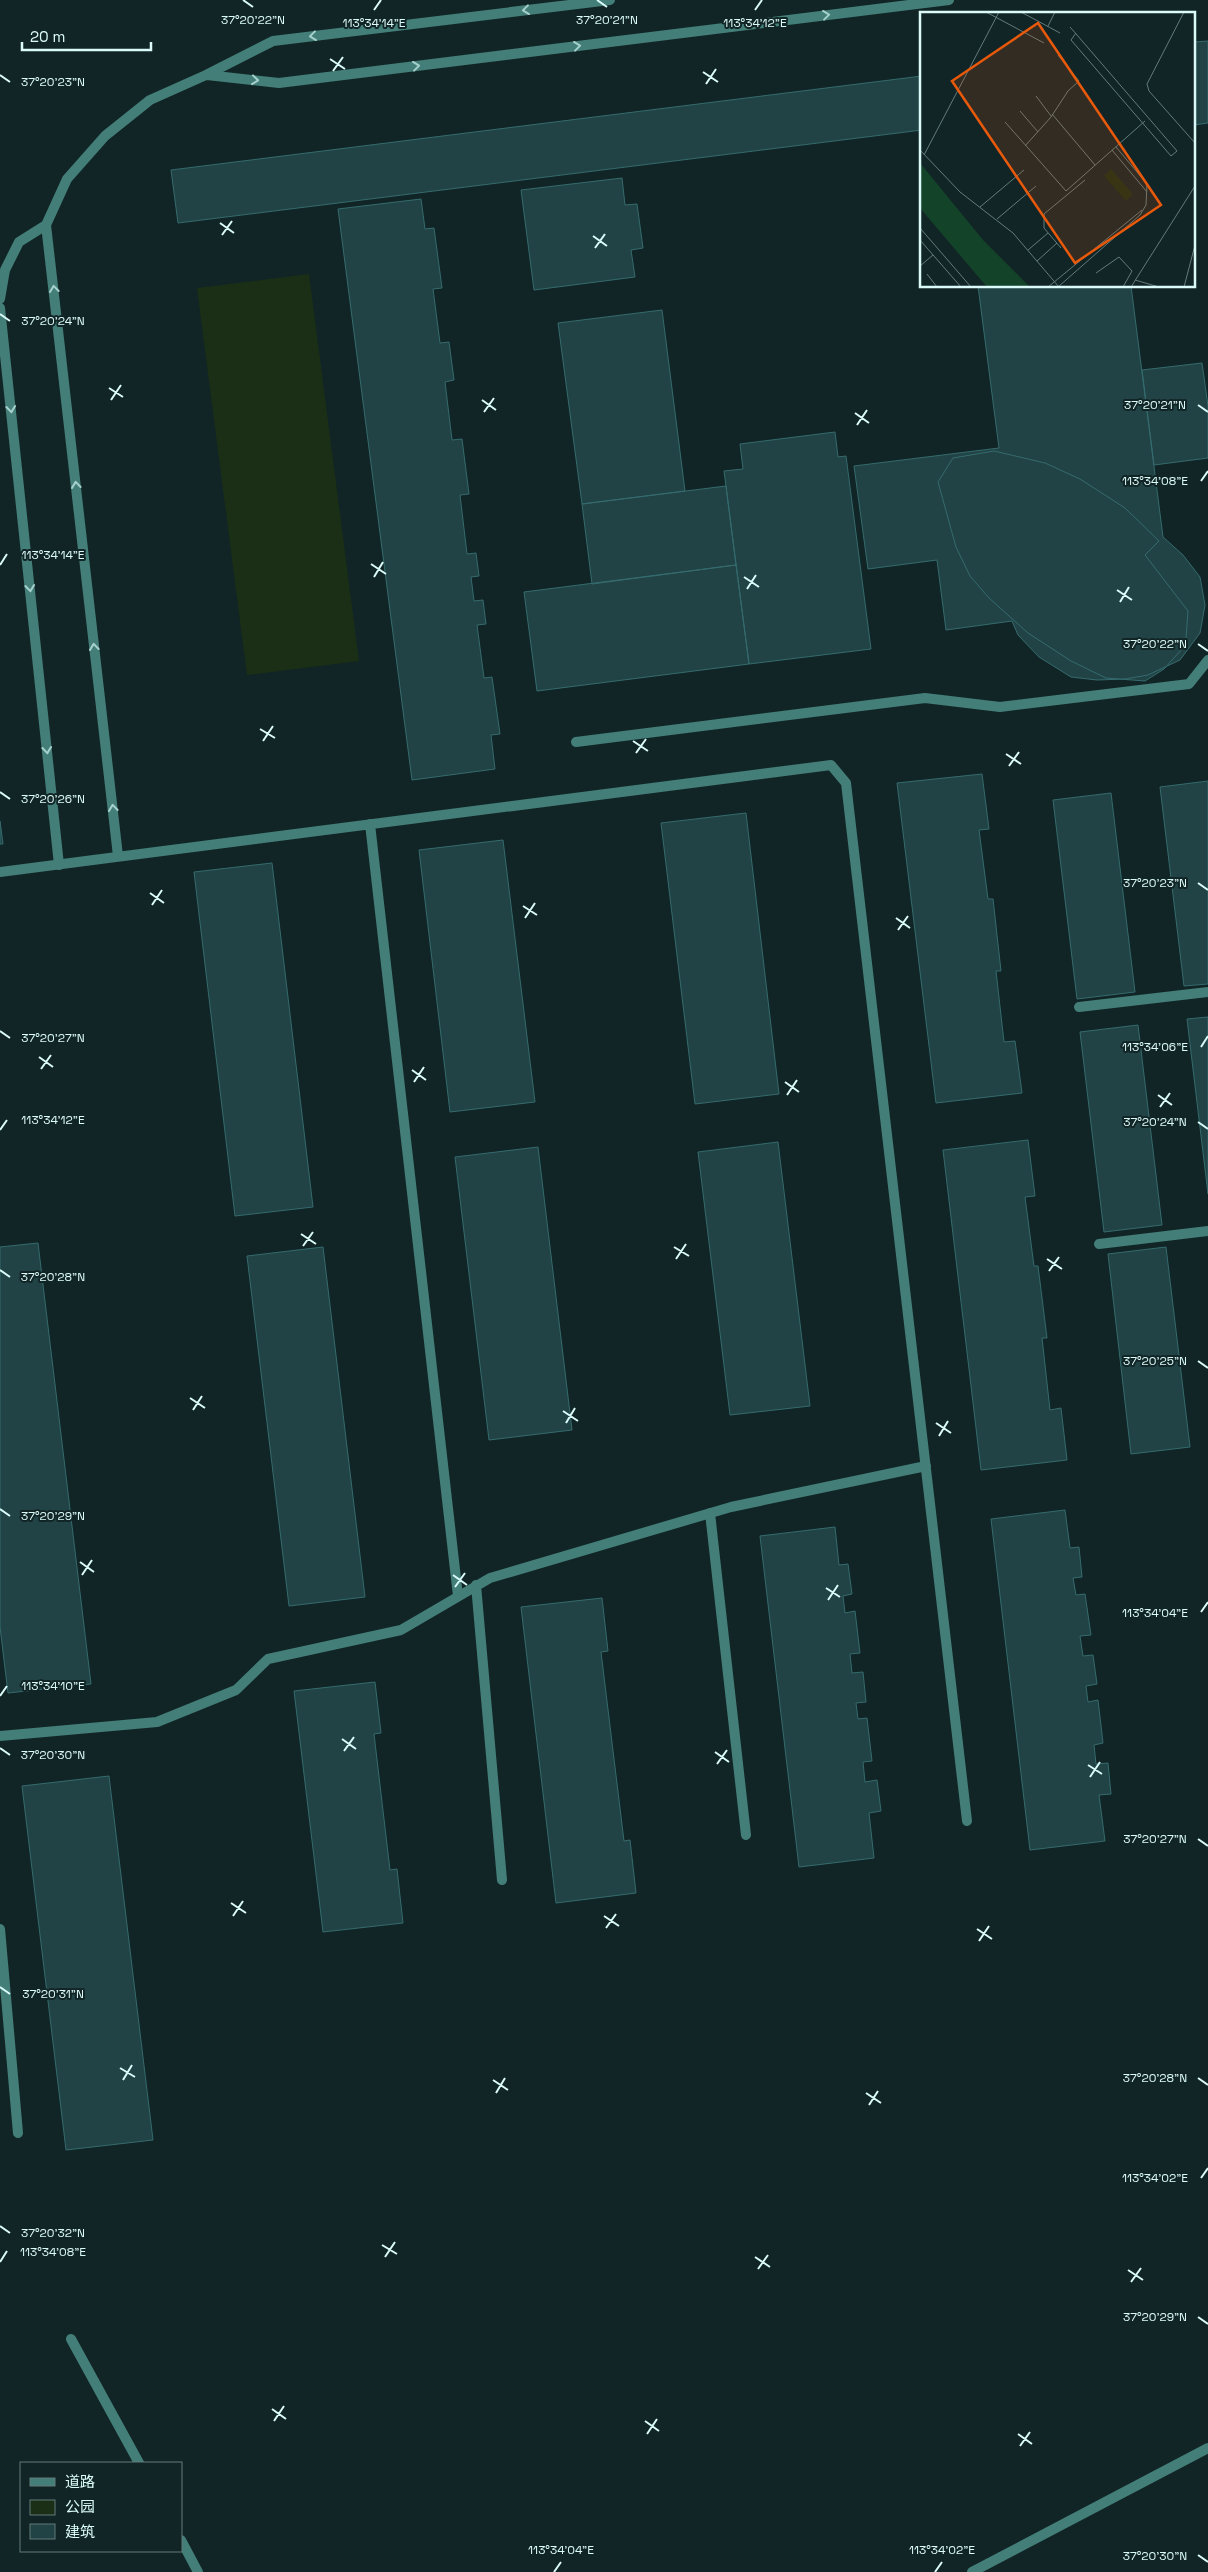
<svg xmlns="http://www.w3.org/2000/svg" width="1208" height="2572" viewBox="0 0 1208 2572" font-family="'Space Grotesk','Noto Sans SC',sans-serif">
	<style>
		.green { fill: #1b2f16 }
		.building { fill: #214345; stroke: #356b6e }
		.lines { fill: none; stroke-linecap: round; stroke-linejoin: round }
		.lane { stroke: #437f78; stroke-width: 10 }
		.street { stroke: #437f78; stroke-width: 10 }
		.oneway { stroke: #a6d0cc }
		.ticks { fill: none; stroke: #dbfbfa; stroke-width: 2 }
		.inset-road { fill: none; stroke: #627b7b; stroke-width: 1 }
		.view { fill: #e8590c; fill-opacity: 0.15; stroke: #e8590c; stroke-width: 2.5 }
		.inset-edge { fill: none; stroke: #dbfbfa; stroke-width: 2.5 }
		.ticks-label { font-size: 12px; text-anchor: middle; fill: #dbfbfa; stroke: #122526; stroke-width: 4; stroke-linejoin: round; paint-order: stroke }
	</style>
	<rect width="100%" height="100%" fill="#122526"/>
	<path class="green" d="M309 274 359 661 247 675 197 288Z"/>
	<path class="building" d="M1208 41V123L1194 125V42Z
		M922 76V130L178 223 171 170Z
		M622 178 625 205 637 204 643 248 631 250 635 277 534 290 521 190Z
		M421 199 425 229 434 228 442 288 433 289 440 343 449 342 454 380 445 382 452 440 462 439 469 494 460 495 467 554 476 553 479 576 471 577 474 601 483 600 486 624 477 625 484 678 492 677 500 734 491 735 495 769 412 780 338 209Z
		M978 286H1131L1163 537 1183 555 1200 577 1205 605 1200 633 1180 660 1148 675 1125 679 1097 680 1071 677 1039 657 1018 635 1012 621 946 630 937 560 868 569 854 466 999 448Z
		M662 310 685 491 582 504 558 323Z
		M1202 363 1208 406V458L1154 465 1142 370Z
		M835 432 838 457 846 456 871 649 749 664 724 471 743 469 740 444Z
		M994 451 1045 463 1080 479 1125 508 1159 541 1145 555 1188 611 1186 638 1182 649 1164 669 1145 681 1106 678 1071 661 1028 633 989 598 970 576 956 547 938 482 953 458Z
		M726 486 736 565 592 584 582 504Z
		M736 565 749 664 537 691 524 592Z
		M982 774 989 829 979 830 988 899H993L1001 971H996L1004 1042 1015 1041 1022 1093 936 1103 897 783Z
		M1208 781V984L1184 986 1160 787Z
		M1111 793 1135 992 1077 999 1053 800Z
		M746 813 779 1094 695 1104 661 823Z
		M0 821 3 844H0Z
		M503 840 535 1102 450 1112 419 850Z
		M272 863 313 1207 235 1216 194 872Z
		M1208 1017V1194L1187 1019Z
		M1138 1025 1162 1225 1104 1232 1080 1032Z
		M1028 1140 1035 1196 1025 1197 1034 1266H1038L1047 1338H1042L1050 1410 1061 1408 1067 1460 981 1470 943 1150Z
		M778 1142 810 1406 730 1415 698 1152Z
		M538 1147 572 1430 489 1440 455 1157Z
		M38 1243 91 1684 8 1693 0 1627V1247Z
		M323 1247 365 1597 289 1606 247 1256Z
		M1166 1247 1190 1447 1131 1454 1108 1254Z
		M1065 1510 1070 1548 1079 1547 1082 1577 1073 1578 1076 1595 1085 1594 1091 1635 1080 1636 1083 1656 1093 1655 1097 1684 1086 1686 1088 1702 1098 1700 1103 1743 1094 1745 1096 1764 1108 1763 1111 1794 1099 1795 1105 1841 1030 1850 991 1519Z
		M835 1527 839 1565 848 1564 852 1594 843 1596 845 1613 855 1611 860 1653 850 1654 852 1673 863 1672 866 1702 856 1703 858 1719 867 1718 872 1761 863 1762 865 1782 877 1780 881 1811 869 1813 874 1858 799 1867 760 1536Z
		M602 1598 608 1651 601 1652 624 1841 630 1840 636 1893 556 1903 521 1607Z
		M375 1682 381 1733 374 1734 390 1870 397 1869 403 1923 323 1932 294 1691Z
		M109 1776 153 2140 66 2150 22 1786Z"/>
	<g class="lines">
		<path class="lane" d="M576 742 925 698 1000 707 1189 684 1208 660
			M370 824 458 1596
			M0 872 831 765 846 783 967 1821
			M1079 1007 1208 992
			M1099 1244 1208 1231
			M710 1513 746 1835
			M476 1585 502 1880
			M0 1736 157 1722 236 1690 268 1659 401 1630 490 1578 731 1507 926 1466
			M0 1929 18 2133"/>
		<path class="street" d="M207 75 279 83 949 0
			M0 299 5 270 19 242 46 225
			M0 308 59 865
			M118 856 46 225 67 179 105 136 150 100 206 75 273 41 610 0
			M71 2339 139 2463
			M181 2540 198 2572
			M972 2572 1208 2448"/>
	</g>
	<defs><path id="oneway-chevron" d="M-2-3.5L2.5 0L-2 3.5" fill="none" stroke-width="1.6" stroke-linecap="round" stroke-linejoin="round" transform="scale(1.25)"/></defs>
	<g class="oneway">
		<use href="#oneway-chevron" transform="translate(526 10) rotate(173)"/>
		<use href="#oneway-chevron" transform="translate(826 15) rotate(-7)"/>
		<use href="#oneway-chevron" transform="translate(313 36) rotate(173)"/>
		<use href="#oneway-chevron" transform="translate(577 46) rotate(-7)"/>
		<use href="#oneway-chevron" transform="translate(416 66) rotate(-7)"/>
		<use href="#oneway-chevron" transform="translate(255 80) rotate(6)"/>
		<use href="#oneway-chevron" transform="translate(54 289) rotate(-97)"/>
		<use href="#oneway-chevron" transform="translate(11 409) rotate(84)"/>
		<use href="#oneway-chevron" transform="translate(76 485) rotate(-96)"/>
		<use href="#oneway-chevron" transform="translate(30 588) rotate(84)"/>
		<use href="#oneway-chevron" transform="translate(94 647) rotate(-96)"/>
		<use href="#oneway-chevron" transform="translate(47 750) rotate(84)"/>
		<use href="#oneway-chevron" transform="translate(113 808) rotate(-96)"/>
	</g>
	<path class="ticks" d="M243 0 253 7M597 0 607 7M374 10 381 0M755 10 762 0M330 59 345 69M333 71 343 57M703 72 718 82M0 75 10 82M706 84 716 69M220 223 234 233M222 235 232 221M593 236 607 246M595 248 605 234M0 314 10 321M109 388 123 397M111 400 121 385M482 400 496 410M1198 405 1208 412M484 412 494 398M855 413 869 423M857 425 867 410M1201 481 1208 471M371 564 386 574M0 565 7 554M374 577 383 562M744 577 759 587M747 589 756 575M1117 590 1132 600M1120 602 1129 587M1198 644 1208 651M260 729 275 738M263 741 273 726M633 741 648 751M636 753 646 739M1006 754 1021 764M1009 766 1019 752M0 792 10 799M1198 883 1208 890M150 893 164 903M152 905 162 890M523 906 537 915M525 918 535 903M896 918 910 928M898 930 908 916M0 1031 10 1038M1201 1047 1208 1036M39 1057 53 1067M41 1069 51 1055M412 1070 426 1080M414 1082 424 1067M785 1082 799 1092M787 1095 797 1080M1158 1095 1172 1105M1160 1107 1170 1093M1198 1122 1208 1129M0 1130 7 1120M301 1234 316 1244M303 1246 313 1232M674 1247 689 1256M676 1259 686 1244M1047 1259 1062 1269M0 1270 10 1277M1049 1271 1059 1257M1198 1361 1208 1368M190 1398 205 1408M193 1410 202 1396M563 1411 578 1421M566 1423 575 1408M936 1423 951 1433M939 1436 948 1421M0 1509 10 1516M80 1562 94 1572M82 1575 92 1560M453 1575 467 1585M455 1587 465 1573M826 1588 840 1597M828 1600 838 1585M1201 1612 1208 1602M0 1696 7 1686M342 1739 356 1749M0 1748 10 1755M344 1751 354 1737M715 1752 729 1762M717 1764 727 1750M1088 1765 1102 1774M1090 1777 1100 1762M1198 1839 1208 1846M231 1903 246 1913M233 1916 243 1901M604 1916 619 1926M606 1928 616 1914M977 1929 992 1939M979 1941 989 1926M0 1987 10 1994M120 2068 135 2077M1198 2078 1208 2085M123 2080 132 2065M493 2080 508 2090M496 2093 505 2078M866 2093 881 2103M869 2105 878 2091M1201 2178 1208 2168M0 2226 10 2233M382 2245 397 2254M385 2257 395 2242M755 2257 770 2267M0 2262 7 2251M758 2269 768 2255M1128 2270 1143 2280M1131 2282 1141 2268M1198 2317 1208 2324M272 2409 286 2419M274 2421 284 2406M645 2421 659 2431M647 2434 657 2419M1018 2434 1032 2444M1020 2446 1030 2432M1198 2555 1208 2562M554 2572 561 2562M935 2572 942 2562"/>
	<g transform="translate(920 12)">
		<rect width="275" height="275" fill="#122526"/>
		<path d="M191 157 213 182 206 189 184 164Z" fill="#1b2f16"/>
		<path d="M0 151 63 228 110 275H67L0 196Z" fill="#13442a"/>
		<path class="inset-road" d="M66 0 124 31M101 0 140 21M264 0 227 72 229 79 275 131M128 14 135 0M150 15 157 23 257 139 251 144 151 28 156 21M116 84 131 104M100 99 118 120M132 102 175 153M85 110 146 179 225 109M105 134 131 105 148 79 159 69 138 43M0 138 40 180 93 221 139 275M192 138 227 180M4 143 79 0M60 195 104 158M77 207 116 174M0 216 51 275M0 228 41 275M141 236 124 216V202L165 168M108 238 128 221M117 249 137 231M0 254 13 243M176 261 199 245 212 259 203 275M7 262 17 275M215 268 239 275M128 275 222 198M138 275 220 203 226 193 227 172 196 135M211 275 275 174M264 275 275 233"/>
		<path class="view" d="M118 11 241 193 155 251 32 69Z"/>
		<rect width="275" height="275" class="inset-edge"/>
	</g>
	<g class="ticks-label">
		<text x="253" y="24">37°20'22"N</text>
		<text x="607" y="24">37°20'21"N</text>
		<text x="755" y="27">113°34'12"E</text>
		<text x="374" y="27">113°34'14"E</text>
		<text x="53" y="86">37°20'23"N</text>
		<text x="53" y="325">37°20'24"N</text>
		<text x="1155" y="409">37°20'21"N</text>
		<text x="1155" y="485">113°34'08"E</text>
		<text x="53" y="559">113°34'14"E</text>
		<text x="1155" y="648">37°20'22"N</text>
		<text x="53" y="803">37°20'26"N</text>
		<text x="1155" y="887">37°20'23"N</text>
		<text x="53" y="1042">37°20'27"N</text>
		<text x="1155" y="1051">113°34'06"E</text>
		<text x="53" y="1124">113°34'12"E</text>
		<text x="1155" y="1126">37°20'24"N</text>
		<text x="53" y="1281">37°20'28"N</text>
		<text x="1155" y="1365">37°20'25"N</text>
		<text x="53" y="1520">37°20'29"N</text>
		<text x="1155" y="1617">113°34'04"E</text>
		<text x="53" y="1690">113°34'10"E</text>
		<text x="53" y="1759">37°20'30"N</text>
		<text x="1155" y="1843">37°20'27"N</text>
		<text x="53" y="1998">37°20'31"N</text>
		<text x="1155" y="2082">37°20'28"N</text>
		<text x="1155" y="2182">113°34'02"E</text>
		<text x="53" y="2237">37°20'32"N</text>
		<text x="53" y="2256">113°34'08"E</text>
		<text x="1155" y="2321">37°20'29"N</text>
		<text x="561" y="2554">113°34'04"E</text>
		<text x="942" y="2554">113°34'02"E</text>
		<text x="1155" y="2560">37°20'30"N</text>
	</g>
	<rect x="20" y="2462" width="162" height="90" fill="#122526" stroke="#627b7b"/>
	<rect x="30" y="2478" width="25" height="8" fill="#437f78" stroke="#627b7b"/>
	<text x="65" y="2487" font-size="15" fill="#dbfbfa">道路</text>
	<rect x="30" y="2500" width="25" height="15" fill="#1b2f16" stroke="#627b7b"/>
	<text x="65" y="2512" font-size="15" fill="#dbfbfa">公园</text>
	<rect x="30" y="2524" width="25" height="15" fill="#214345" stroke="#627b7b"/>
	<text x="65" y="2537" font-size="15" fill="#dbfbfa">建筑</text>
	<path d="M22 42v8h129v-8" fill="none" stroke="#dbfbfa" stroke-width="2.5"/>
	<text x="30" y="42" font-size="15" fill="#dbfbfa" stroke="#122526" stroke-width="4" paint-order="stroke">20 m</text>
</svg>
